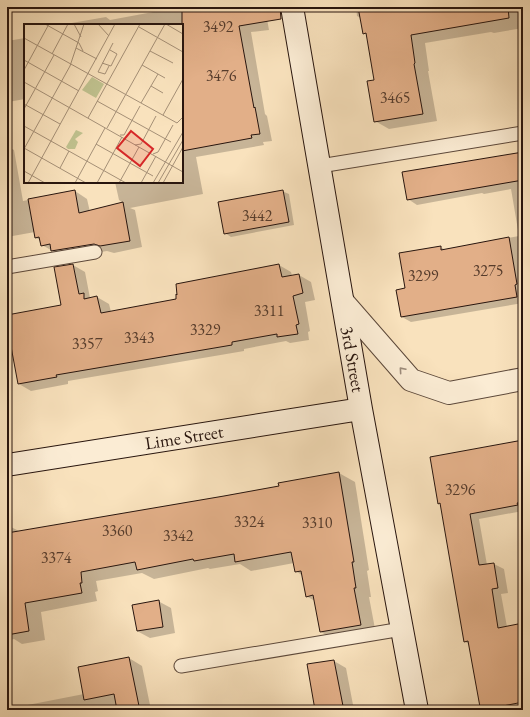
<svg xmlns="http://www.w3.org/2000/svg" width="530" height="717" viewBox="0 0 530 717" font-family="'EB Garamond',serif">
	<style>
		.shadow { fill: #0003 }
		.building { fill: #e2af88; stroke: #28150e }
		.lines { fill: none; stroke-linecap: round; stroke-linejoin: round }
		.service-casing { stroke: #5c483a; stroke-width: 15 }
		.minor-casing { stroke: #5c483a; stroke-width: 24 }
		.secondary-casing { stroke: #28150e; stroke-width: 24 }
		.service { stroke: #fbecd4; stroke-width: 13 }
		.minor { stroke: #fbecd4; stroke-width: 22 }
		.secondary { stroke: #fbecd4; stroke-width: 22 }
		.oneway { stroke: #9c8b7b }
		.labels { text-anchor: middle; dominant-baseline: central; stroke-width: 3.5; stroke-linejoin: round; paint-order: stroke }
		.number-label { font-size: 16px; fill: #563c2c }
		.street-label { font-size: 18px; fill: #28150e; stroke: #fbecd4 }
		.inset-road { fill: none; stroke: #a59077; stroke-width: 1 }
		.view { fill: #d62828; fill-opacity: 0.15; stroke: #d62828; stroke-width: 2 }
		.inset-edge { fill: none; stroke: #28150e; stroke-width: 2 }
	</style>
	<rect width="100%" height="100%" fill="#f9e2bd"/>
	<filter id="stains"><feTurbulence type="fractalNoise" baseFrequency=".005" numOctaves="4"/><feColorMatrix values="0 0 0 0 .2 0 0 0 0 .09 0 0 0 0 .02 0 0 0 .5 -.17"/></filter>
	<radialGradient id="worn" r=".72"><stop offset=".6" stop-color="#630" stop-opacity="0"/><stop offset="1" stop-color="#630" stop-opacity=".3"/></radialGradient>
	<path class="shadow" d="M168 7H263L265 8 269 30 251 32 265 114 267 116 272 141 263 142 264 145 196 157 203 194 130 208 135 210 142 247 114 253 107 251 65 258 42 245 41 240 36 238 35 232 7 237V146L14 150 23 201 75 191 87 199 90 212 123 203 119 200 115 182H182V25H60L106 17 110 20 153 12V9Z
		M356 7H523V28L494 33 491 32 425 43 429 71H428L437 121 389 129 375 121V81L368 35 364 33 361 18 357 16Z
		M25 38V99L8 102 9 106H7V41Z
		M523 153V303L411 322 402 317 406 289 440 247 446 250 519 236 511 189 484 194 482 193 417 205 408 199Z
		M282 191 289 194 294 225 231 237 225 233Z
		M73 265 85 272 90 298 97 297 109 304 111 312 178 300V296L177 285 279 265 291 272 292 276 299 275 311 282 315 300 305 302 310 331 308 332 309 340 290 343 286 341 244 349V351L68 381V384L31 391 19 384 7 316 62 306 55 268Z
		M523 441V511L479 519 487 565 494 564 504 569 508 593 501 594 507 627 523 624V678L464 641 441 504 439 503Z
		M339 473 355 482 369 570 367 571 371 597H369L376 634 336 641 321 632 315 601 306 596 303 576 296 571 294 563 251 571 240 564 210 569 208 568 154 579 142 573 96 581 98 591 95 592 97 601 41 612 45 640 22 644 14 639 7 641V527H11L21 532 280 486Z
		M158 601 171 608 175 633 150 638 137 631Z
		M129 658 142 666 151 710H7V709L84 694Z
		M334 661 346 668 354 710H316Z
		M523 708V710H510Z"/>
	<path class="building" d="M182 7H280L281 19 239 26 254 108 255 107 260 134 251 135 252 138 182 151Z
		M358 7H508L509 18 411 35 415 63 414 64 423 114 374 122 367 81 374 80 366 33 363 34Z
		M523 152V180L407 200 402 172Z
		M75 190 79 213 123 202 130 241 100 246 94 244 51 251 50 244 41 246 39 237 35 238 28 199Z
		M283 190 289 222 224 234 218 202Z
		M509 237 517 284 515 285 517 297 401 317 396 290 405 288 399 253 441 246V250Z
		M73 264 79 294 84 293V299L97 296 101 313 176 299V294L177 295 176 284 279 264 282 277 299 274 303 293 293 296 299 324 296 325 298 334 277 337V334L232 342V345L56 375 57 377 18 384 7 325V315L61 305 54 267Z
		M523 440V502L517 503 518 505 470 514 479 565 494 563 498 588 492 589 498 628 523 623V702L488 709 487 706 480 707 468 641 464 642 440 503 438 504 430 457Z
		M339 472 354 562H352L356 588H354L361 625 320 632 313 595 306 597 301 571 295 572 291 552 235 562 234 554 194 561 193 559 137 570 135 562 81 572 82 583H80L82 593 25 603 29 631 7 635V533L224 496 279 486 278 483Z
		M159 600 163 627 137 631 132 605Z
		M129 657 139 706 117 710 114 694 84 700 78 667Z
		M334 660 343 706 315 710 307 664Z"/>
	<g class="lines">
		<defs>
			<path id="service" d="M320 166 523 133
				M7 267 95 252
				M181 666 402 629"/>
			<path id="minor" d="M343 302 411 380 449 393 523 379"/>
			<path id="secondary" d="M292 7 361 409 417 710
				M7 465 361 409"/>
		</defs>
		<use href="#service" class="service-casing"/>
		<use href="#minor" class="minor-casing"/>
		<use href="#secondary" class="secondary-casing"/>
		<use href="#service" class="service"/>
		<use href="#minor" class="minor"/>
		<use href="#secondary" class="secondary"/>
	</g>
	<defs><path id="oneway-chevron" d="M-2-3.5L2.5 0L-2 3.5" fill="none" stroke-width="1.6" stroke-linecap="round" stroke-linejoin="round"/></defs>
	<use class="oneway" href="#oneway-chevron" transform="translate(402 370) rotate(-131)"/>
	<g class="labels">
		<g class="number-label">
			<text x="218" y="26">3492</text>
			<text x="221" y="75">3476</text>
			<text x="395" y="97">3465</text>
			<text x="257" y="215">3442</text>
			<text x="488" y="270">3275</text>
			<text x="423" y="275">3299</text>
			<text x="269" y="310">3311</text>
			<text x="205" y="329">3329</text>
			<text x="139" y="337">3343</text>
			<text x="87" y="343">3357</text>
			<text x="460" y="489">3296</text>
			<text x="249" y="521">3324</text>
			<text x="317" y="522">3310</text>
			<text x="117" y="530">3360</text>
			<text x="178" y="535">3342</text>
			<text x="56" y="557">3374</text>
		</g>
		<g class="street-label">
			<text transform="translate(353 359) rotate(80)">3rd Street</text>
			<text transform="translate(184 437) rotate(-9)">Lime Street</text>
		</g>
	</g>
	<g transform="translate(24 24)">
		<rect width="159" height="159" fill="#f9e2bd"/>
		<path d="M68 53 80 60 72 74 58 66ZM52 106 59 109 51 115 54 118 51 125H44L42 123Z" fill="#c0c28f"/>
		<path class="inset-road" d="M21 0 55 19 59 27M50 0 57 13M74 0 85 12M142 0 159 10M115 3 159 28M0 14 153 99 159 93M52 24 73 35M126 27 149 39M28 30 44 0M0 36 55 67M78 39 87 42 93 30 86 26M118 41 141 54M85 42 81 50 74 48 89 19M0 46 25 0M0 58 46 84M127 62 139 69M73 77 147 118M117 79 134 50M0 80 36 100M46 84 159 148M0 85 30 31M139 91 159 55M64 94 116 0M0 102 102 159M83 104 141 0M96 111H100L116 82M72 120 129 152M111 121 117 120 132 92M0 124 62 159M0 125 46 42 60 0M129 130 134 128 149 101M36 144 45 127M0 147 21 159M4 159 91 0M51 159 81 104M73 159 98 113M95 159 115 123M117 159 132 132M129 159 159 108M134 159 159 116M139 159 159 123"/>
		<path class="view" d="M107 107 129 125 116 142 93 124Z"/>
		<rect width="159" height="159" class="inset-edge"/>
	</g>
	<rect width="530" height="717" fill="none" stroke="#f9e2bd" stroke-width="24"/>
	<rect x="8" y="8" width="514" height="701" fill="none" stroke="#28150e" stroke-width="2"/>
	<rect x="12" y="12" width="506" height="693" fill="none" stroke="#28150e"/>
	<rect width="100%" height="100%" filter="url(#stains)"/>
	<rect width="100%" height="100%" fill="url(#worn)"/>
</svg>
